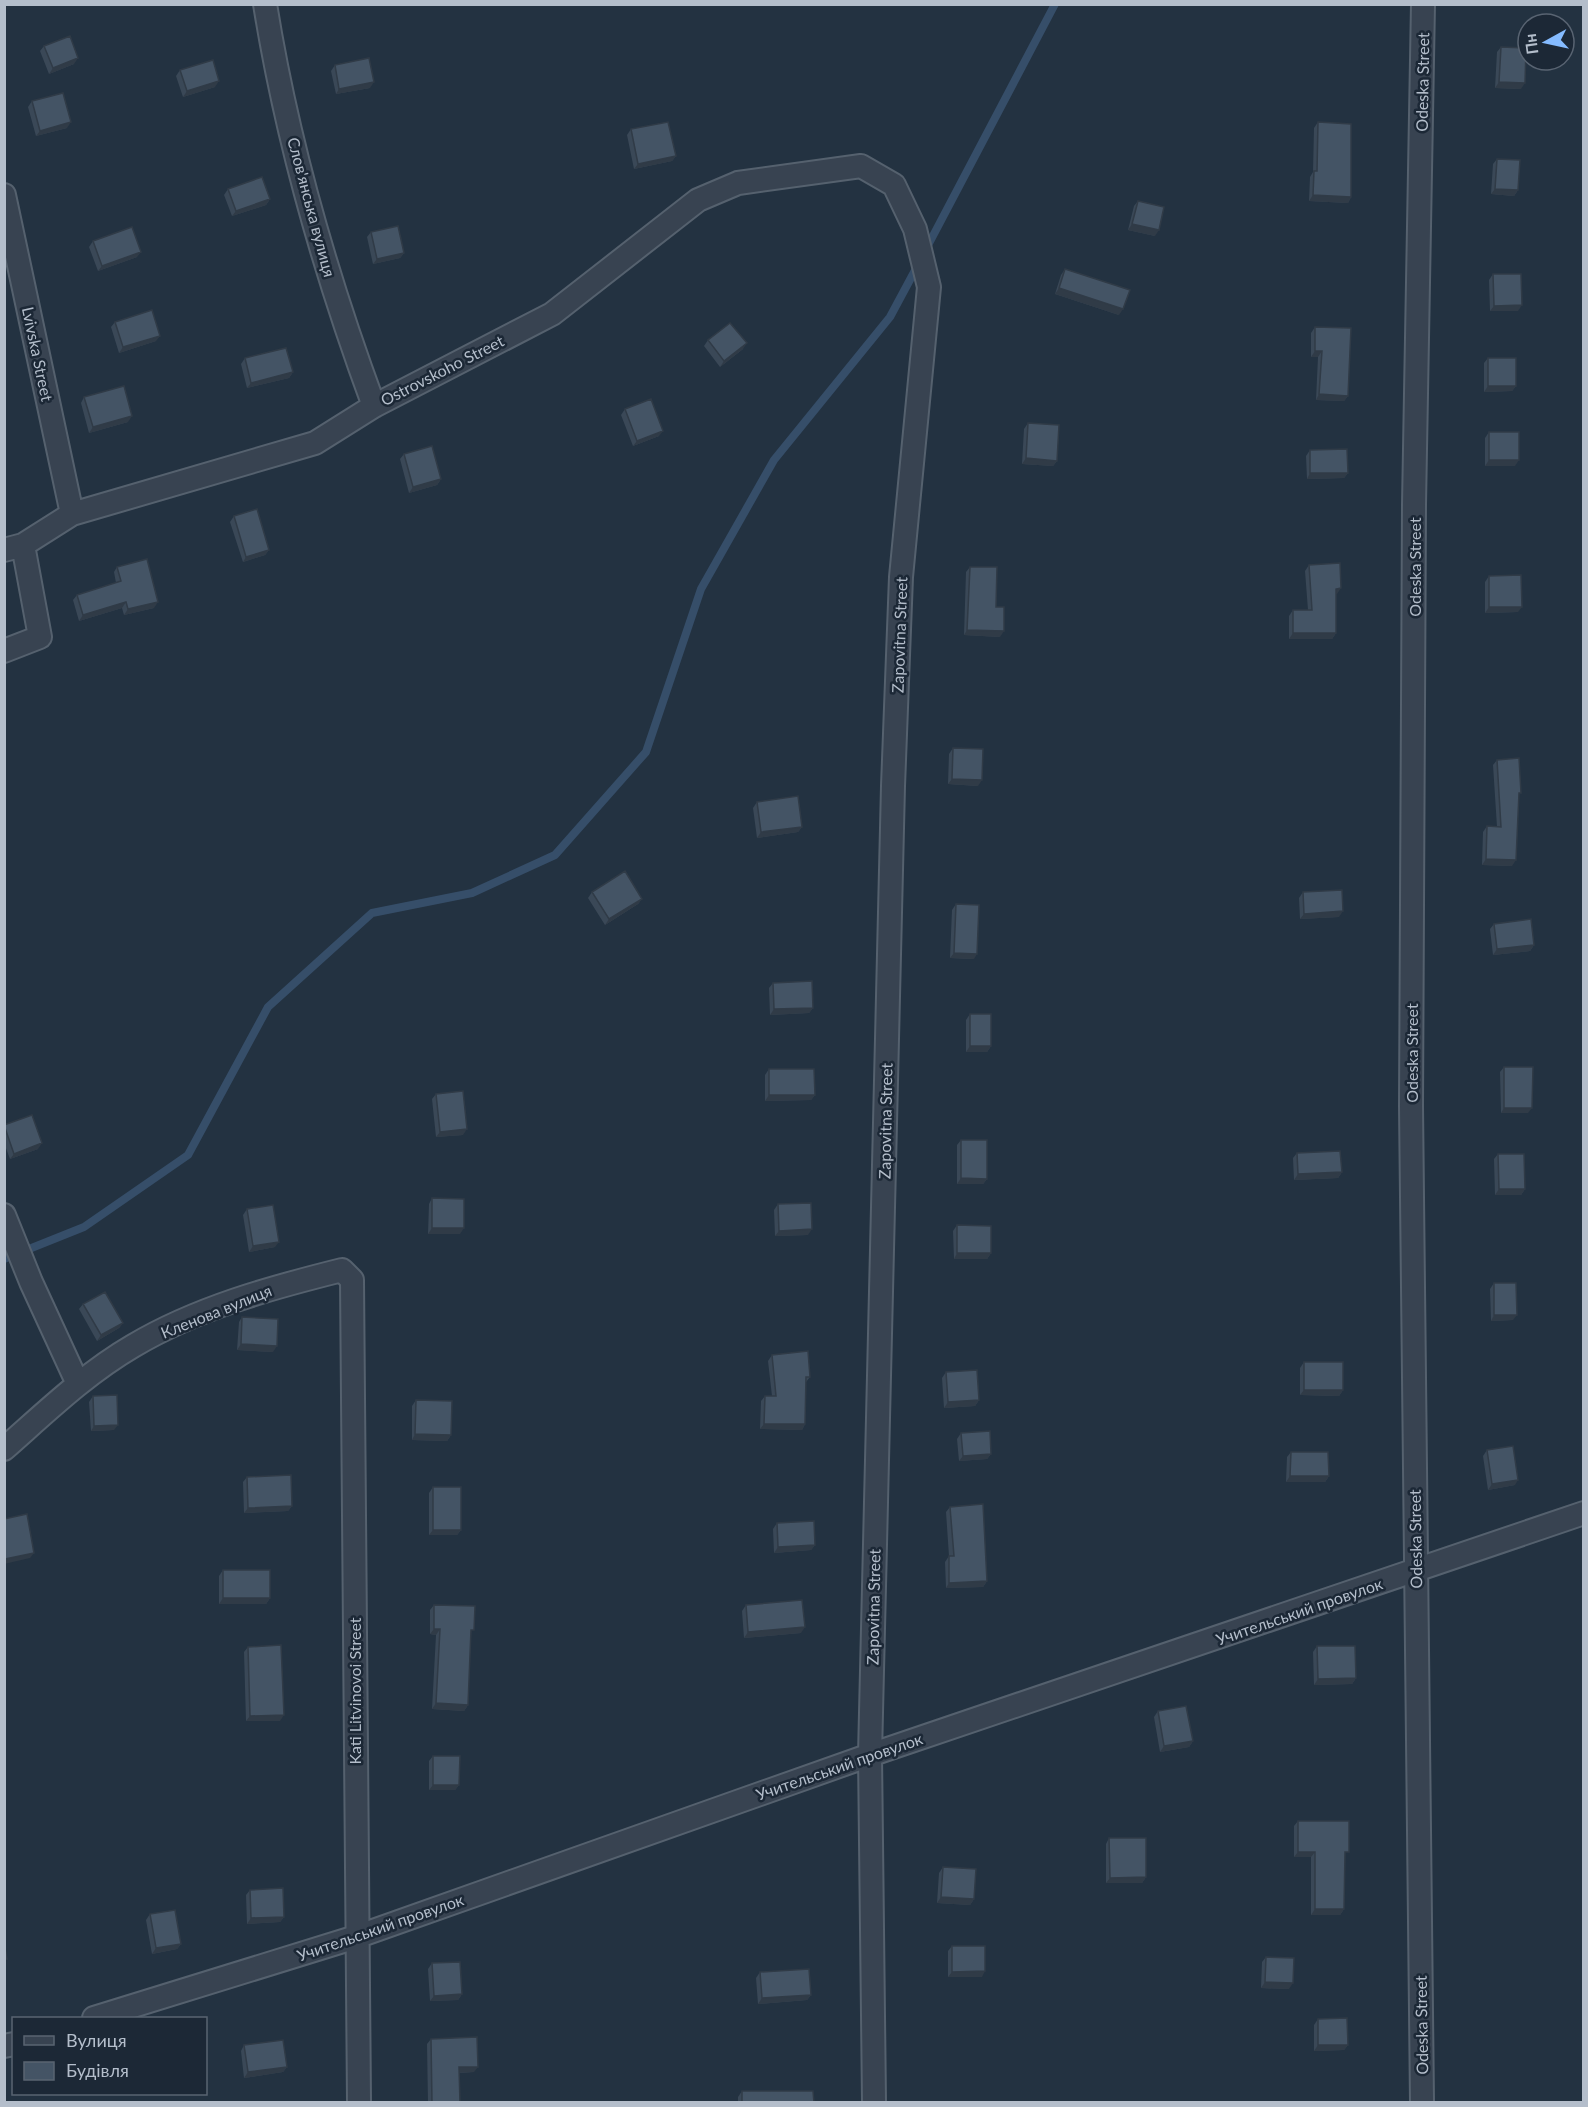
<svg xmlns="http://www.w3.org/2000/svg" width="1588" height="2107" viewBox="0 0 1588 2107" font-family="Lato,sans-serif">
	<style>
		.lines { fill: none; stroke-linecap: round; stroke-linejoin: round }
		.stream { stroke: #364e69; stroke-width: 8 }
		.street-casing { stroke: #55616e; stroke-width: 26 }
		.street { stroke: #384351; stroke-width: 22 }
		.wall { fill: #3a4857 }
		.shaded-wall { fill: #303b47 }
		.building { fill: #445465; stroke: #303b47; stroke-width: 1.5 }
		.labels { text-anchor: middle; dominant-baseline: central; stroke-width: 5; stroke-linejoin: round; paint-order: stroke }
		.street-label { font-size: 16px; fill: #b4becb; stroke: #1c2836 }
	</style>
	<rect width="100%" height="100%" fill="#233241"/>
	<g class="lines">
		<path class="stream" d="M925 251 1055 4
			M4 1259 84 1227 188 1155 268 1007 372 913 472 893 555 855 646 752 701 589 774 460 890 317 919 263"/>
		<defs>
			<path id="street" d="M265 4C287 141 326 276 374 406
				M4 195 72 514
				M4 550 23 545 72 514 315 443 374 406 552 314 698 200 738 183 861 166 894 185 915 229 929 287 901 577 893 786 870 1755 874 2102
				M4 651 40 637 23 545
				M4 1215 31 1282 78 1384
				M4 1449C45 1413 85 1374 133 1346 197 1308 270 1288 342 1270L352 1280 359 2102
				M94 2018 356 1937 870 1755 1584 1513
				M4 2046 14 2044
				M1422 2102 1411 1106 1414 505 1423 4"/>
		</defs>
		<use href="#street" class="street-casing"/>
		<use href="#street" class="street"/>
	</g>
	<path class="wall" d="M44 46 74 64 49 74 40 51Z
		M1501 47 1521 89 1495 88 1497 52Z
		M335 65 370 88 336 94 331 71Z
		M180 70 215 87 183 97 176 76Z
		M32 101 67 128 36 136 28 107Z
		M1318 122 1351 197 1348 203 1309 201 1310 177 1313 172 1314 128Z
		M631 129 676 156 672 161 634 169 627 135Z
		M1497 159 1518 190 1514 196 1491 194 1493 164Z
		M228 189 270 199 266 205 232 216 224 195Z
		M1138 201 1155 236 1128 230 1134 206Z
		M371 232 404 253 400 258 373 264 367 237Z
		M93 241 137 257 98 271 89 247Z
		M1065 269 1119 315 1055 294 1061 275Z
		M1493 274 1518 311H1490L1489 280Z
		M115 322 156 341 119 353 111 327Z
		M1315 327 1348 396 1344 401 1316 400 1318 357H1311V333Z
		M708 340 743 349 720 367 704 346Z
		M245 358 293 372 289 378 247 388 241 364Z
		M1488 358 1516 386 1512 391 1484 392V363Z
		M84 397 128 422 89 433 81 403Z
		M625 409 659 436 633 446 621 415Z
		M1028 423 1057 461 1053 466 1022 464 1024 429Z
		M1489 432 1515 466H1485V438Z
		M1310 450 1348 473 1344 478 1307 479 1306 456Z
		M404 454 441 479 437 485 409 493 400 459Z
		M234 516 269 550 265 555 243 562 230 522Z
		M1309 565 1337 594H1336V633L1332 639H1289V616L1293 610H1308L1305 571Z
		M117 567 154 608 124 615 122 608 79 621 73 600 77 595 116 583 114 572Z
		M970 567 996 607 1000 637 964 635 966 572Z
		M1489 576 1518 612 1485 613V582Z
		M953 748 978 786 948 784 949 754Z
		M1497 760 1519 797 1512 866 1482 865 1483 832 1487 826 1497 827 1493 765Z
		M757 802 802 827 798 832 757 838 753 808Z
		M592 892 642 899 638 904 605 925 588 898Z
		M1303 892 1339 917 1300 919 1299 898Z
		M956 904 974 959 950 958 952 910Z
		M1494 924 1534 945 1530 951 1493 955 1490 929Z
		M773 983 813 1008 809 1013 770 1015 769 988Z
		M970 1014 991 1046 987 1052H966V1020Z
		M1504 1067 1528 1113H1501L1500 1072Z
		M769 1069 815 1095 811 1100 765 1101V1075Z
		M436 1094 463 1135 436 1137 432 1099Z
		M4 1125 38 1149 10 1159 4 1143Z
		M961 1140 987 1179 983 1184H957V1145Z
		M1297 1153 1342 1172 1338 1178 1294 1180 1293 1158Z
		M1498 1154 1525 1189 1521 1195H1495L1494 1159Z
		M432 1198 460 1234H428L429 1204Z
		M778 1204 808 1235 775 1236 774 1210Z
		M247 1209 275 1247 249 1252 243 1215Z
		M957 1225 991 1253 987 1259H954L953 1231Z
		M1494 1283 1513 1320 1491 1321 1490 1289Z
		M83 1304 123 1323 119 1328 97 1341 79 1309Z
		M242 1317 273 1352 237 1350 239 1322Z
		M772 1355 810 1377 806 1382 805 1424 802 1430 760 1429 761 1401 765 1396H772L768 1361Z
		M1304 1362 1343 1390 1339 1396 1300 1395V1368Z
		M946 1372 979 1400 975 1406 944 1408 942 1378Z
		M93 1396 114 1430 91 1431 89 1402Z
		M416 1400 451 1435 447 1441 412 1440V1406Z
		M961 1433 991 1454 987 1459 959 1461 957 1439Z
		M1487 1450 1515 1485 1488 1490 1483 1456Z
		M1291 1452 1329 1476 1325 1482H1286L1287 1457Z
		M247 1477 292 1506 288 1511 244 1513 243 1482Z
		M433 1487 461 1530 457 1535H429V1493Z
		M950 1507 987 1581 983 1587 946 1588 945 1562 949 1556 946 1512Z
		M777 1523 815 1545 811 1550 774 1553 773 1529Z
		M223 1570 270 1598 266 1604H219V1576Z
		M434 1605 471 1634 468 1705 464 1711 432 1709 436 1635 430 1634V1610Z
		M746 1605 801 1633 744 1638 742 1611Z
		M1317 1646 1356 1678 1352 1684 1314 1685 1313 1652Z
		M248 1647 280 1721H246L244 1652Z
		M1158 1711 1193 1741 1189 1747 1160 1752 1154 1717Z
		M433 1756 459 1785 455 1790H429V1761Z
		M1298 1821 1345 1858 1344 1909 1340 1915H1311V1857H1294V1826Z
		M1109 1838 1146 1877 1142 1883H1106V1844Z
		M943 1867 974 1899 970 1905 937 1903 939 1873Z
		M250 1890 284 1917 280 1922 247 1924 246 1895Z
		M150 1914 181 1944 177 1949 152 1954 146 1920Z
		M952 1946 982 1977H948V1951Z
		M1266 1957 1289 1989 1261 1988 1262 1962Z
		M432 1963 462 1994 458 2000 430 2001 428 1969Z
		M760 1972 811 1995 807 2000 758 2004 756 1978Z
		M1318 2019 1348 2045 1344 2050 1314 2051V2025Z
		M431 2039 474 2072 459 2073 460 2103H428L427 2044Z
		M244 2045 287 2067 283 2072 244 2078 241 2051Z
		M742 2091 814 2103H738V2097Z"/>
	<path class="shaded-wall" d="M78 58 74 64 49 74 53 68Z
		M219 81 215 87 183 97 187 91Z
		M374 82 370 88 336 94 339 89Z
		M1499 82 1525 83 1521 89 1495 88Z
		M71 122 67 128 36 136 40 131Z
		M676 156 672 161 634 169 638 164Z
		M1495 189 1518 190 1514 196 1491 194Z
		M1313 195 1351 197 1348 203 1309 201Z
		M270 199 266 205 232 216 236 211Z
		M1132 224 1159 230 1155 236 1128 230Z
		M141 252 137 257 98 271 102 266Z
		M404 253 400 258 373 264 377 259Z
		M1059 288 1123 309 1119 315 1055 294Z
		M1522 305 1518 311H1490L1494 306Z
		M160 336 156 341 119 353 123 347Z
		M747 343 743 349 720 367 724 361Z
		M1315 351H1322L1318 357H1311Z
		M293 372 289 378 247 388 251 383Z
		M1488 386H1516L1512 391 1484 392Z
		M1319 394 1348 396 1344 401 1316 400Z
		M132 416 128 422 89 433 93 427Z
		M663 431 659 436 633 446 637 441Z
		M1026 458 1057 461 1053 466 1022 464Z
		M1489 460H1519L1515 466H1485Z
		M1310 473H1348L1344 478 1307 479Z
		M441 479 437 485 409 493 413 487Z
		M269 550 265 555 243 562 246 557Z
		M1341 588 1337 594H1332L1336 589Z
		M126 602 122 608 79 621 83 615Z
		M158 602 154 608 124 615 128 609Z
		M1489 607H1522L1518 612 1485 613Z
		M967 630 1004 631 1000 637 964 635Z
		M1293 633H1336L1332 639H1289Z
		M952 779 982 780 978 786 948 784Z
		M802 827 798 832 757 838 761 832Z
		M1486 859 1516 860 1512 866 1482 865Z
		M642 899 638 904 605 925 609 919Z
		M1343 911 1339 917 1300 919 1304 914Z
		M1534 945 1530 951 1493 955 1497 949Z
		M954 953 977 954 974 959 950 958Z
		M813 1008 809 1013 770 1015 774 1009Z
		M970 1046H991L987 1052H966Z
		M769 1095H815L811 1100 765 1101Z
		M1504 1108H1532L1528 1113H1501Z
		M467 1129 463 1135 436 1137 440 1132Z
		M42 1143 38 1149 10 1159 14 1154Z
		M1342 1172 1338 1178 1294 1180 1298 1174Z
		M961 1178 987 1179 983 1184H957Z
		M1499 1189H1525L1521 1195H1495Z
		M432 1228H464L460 1234H428Z
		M812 1229 808 1235 775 1236 779 1231Z
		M279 1242 275 1247 249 1252 253 1246Z
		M957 1253H991L987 1259H954Z
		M1494 1315H1517L1513 1320 1491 1321Z
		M123 1323 119 1328 97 1341 101 1335Z
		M241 1344 277 1346 273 1352 237 1350Z
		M1304 1390H1343L1339 1396 1300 1395Z
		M979 1400 975 1406 944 1408 948 1402Z
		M764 1424H805L802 1430 760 1429Z
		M118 1425 114 1430 91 1431 94 1426Z
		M415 1434 451 1435 447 1441 412 1440Z
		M991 1454 987 1459 959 1461 963 1456Z
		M1290 1476H1329L1325 1482H1286Z
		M1518 1480 1515 1485 1488 1490 1492 1484Z
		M292 1506 288 1511 244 1513 248 1508Z
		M433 1530H461L457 1535H429Z
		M815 1545 811 1550 774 1553 778 1547Z
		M34 1553 30 1558 4 1564 5 1559Z
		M987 1581 983 1587 946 1588 949 1583Z
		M223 1598H270L266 1604H219Z
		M805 1627 801 1633 744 1638 748 1632Z
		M434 1629H440L436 1635 430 1634Z
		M1356 1678 1352 1684 1314 1685 1318 1679Z
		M436 1703 468 1705 464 1711 432 1709Z
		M284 1715 280 1721H246L250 1716Z
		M1193 1741 1189 1747 1160 1752 1164 1746Z
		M433 1785H459L455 1790H429Z
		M1298 1852H1315L1311 1857H1294Z
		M1146 1877 1142 1883H1106L1110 1878Z
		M941 1897 974 1899 970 1905 937 1903Z
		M1315 1909H1344L1340 1915H1311Z
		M284 1917 280 1922 247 1924 251 1918Z
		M181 1944 177 1949 152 1954 156 1948Z
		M985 1971 982 1977H948L952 1972Z
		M1265 1982 1293 1983 1289 1989 1261 1988Z
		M462 1994 458 2000 430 2001 434 1996Z
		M811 1995 807 2000 758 2004 762 1998Z
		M1318 2045H1348L1344 2050 1314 2051Z
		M287 2067 283 2072 244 2078 248 2072Z
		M459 2067H478L474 2072 455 2073Z"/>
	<path class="building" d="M70 36 78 58 53 68 44 46Z
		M1501 47 1526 48 1525 83 1499 82Z
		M369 58 374 82 339 89 335 65Z
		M213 60 219 81 187 91 180 70Z
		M63 93 71 122 40 131 32 101Z
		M668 122 676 156 638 164 631 129Z
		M1318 122 1351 124V197L1313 195 1314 171H1317Z
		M1497 159 1520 160 1518 190 1495 189Z
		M262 177 270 199 236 211 228 189Z
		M1138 201 1164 207 1159 230 1132 224Z
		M398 226 404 253 377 259 371 232Z
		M132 227 141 252 102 266 93 241Z
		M1065 269 1130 290 1123 309 1059 288Z
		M1493 274H1521L1522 305 1494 306Z
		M152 310 160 336 123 347 115 322Z
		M730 323 747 343 724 361 708 340Z
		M1315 327 1351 328 1348 396 1319 394 1322 351H1315Z
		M286 348 293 372 251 383 245 358Z
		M1488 358H1516V386H1488Z
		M124 386 132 416 93 427 84 397Z
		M651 399 663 431 637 441 625 409Z
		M1028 423 1059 425 1057 461 1026 458Z
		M1489 432H1519V460H1489Z
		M432 446 441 479 413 487 404 454Z
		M1347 449 1348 473H1310V450Z
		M257 509 269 550 246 557 234 516Z
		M147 559 158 602 128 609 126 602 83 615 77 595 121 581 117 567Z
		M1340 563 1341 588 1336 589V633H1293V610H1312L1309 565Z
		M970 567H997L996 607H1004V631L967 630Z
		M1521 575 1522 607H1489V576Z
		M953 748 983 749 982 780 952 779Z
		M1519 758 1521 793H1519L1516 860 1486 859 1487 826 1501 827 1497 760Z
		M798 796 802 827 761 832 757 802Z
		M625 871 642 899 609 919 592 892Z
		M1342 890 1343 911 1304 914 1303 892Z
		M956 904 979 905 977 954 954 953Z
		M1531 919 1534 945 1497 949 1494 924Z
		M812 981 813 1008 774 1009 773 983Z
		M970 1014H991V1046H970Z
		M1504 1067H1533L1532 1108H1504Z
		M769 1069H814L815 1095H769Z
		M463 1091 467 1129 440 1132 436 1094Z
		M32 1115 42 1143 14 1154 4 1125Z
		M961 1140H987V1179L961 1178Z
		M1340 1151 1342 1172 1298 1174 1297 1153Z
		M1498 1154H1524L1525 1189H1499Z
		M432 1198 464 1199V1228H432Z
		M811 1203 812 1229 779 1231 778 1204Z
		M273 1205 279 1242 253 1246 247 1209Z
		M957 1225 991 1226V1253H957Z
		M1494 1283H1516L1517 1315H1494Z
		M105 1292 123 1323 101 1335 83 1304Z
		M242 1317 278 1319 277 1346 241 1344Z
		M808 1351 810 1377H806L805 1424H764L765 1396H776L772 1355Z
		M1304 1362H1343V1390H1304Z
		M977 1370 979 1400 948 1402 946 1372Z
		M117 1395 118 1425 94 1426 93 1396Z
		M416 1400 452 1401 451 1435 415 1434Z
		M990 1431 991 1454 963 1456 961 1433Z
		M1513 1446 1518 1480 1492 1484 1487 1450Z
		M1291 1452H1328L1329 1476H1290Z
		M291 1475 292 1506 248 1508 247 1477Z
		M433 1487H461V1530H433Z
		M983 1504 987 1581 949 1583V1556H954L950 1507Z
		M27 1514 34 1553 5 1559 4 1519Z
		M814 1521 815 1545 778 1547 777 1523Z
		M223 1570H270V1598H223Z
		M802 1600 805 1627 748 1632 746 1605Z
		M434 1605 475 1606 474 1630H471L468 1705 436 1703 440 1629H434Z
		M281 1645 284 1715 250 1716 248 1647Z
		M1317 1646H1355L1356 1678 1318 1679Z
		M1186 1706 1193 1741 1164 1746 1158 1711Z
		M433 1756H460L459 1785H433Z
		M1298 1821H1349V1852H1345L1344 1909H1315V1852H1298Z
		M1109 1838H1146V1877L1110 1878Z
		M943 1867 976 1869 974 1899 941 1897Z
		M283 1888 284 1917 251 1918 250 1890Z
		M175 1910 181 1944 156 1948 150 1914Z
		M4 1943 7 1959H4Z
		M952 1946H985V1971L952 1972Z
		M1266 1957 1294 1958 1293 1983 1265 1982Z
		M460 1962 462 1994 434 1996 432 1963Z
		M809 1969 811 1995 762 1998 760 1972Z
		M1347 2018 1348 2045H1318V2019Z
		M477 2037 478 2067H459L460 2103H432L431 2039Z
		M283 2040 287 2067 248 2072 244 2045Z
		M742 2091H813L814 2103H742Z"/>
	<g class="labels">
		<g class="street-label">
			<text transform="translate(1422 82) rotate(-89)">Odeska Street</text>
			<text transform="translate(312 207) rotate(75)">Слов'янська вулиця</text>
			<text transform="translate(38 354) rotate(78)">Lvivska Street</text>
			<text transform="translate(442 370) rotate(-27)">Ostrovskoho Street</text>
			<text transform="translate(1414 567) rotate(-90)">Odeska Street</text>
			<text transform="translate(899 635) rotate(-88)">Zapovitna Street</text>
			<text transform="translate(1411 1053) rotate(-90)">Odeska Street</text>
			<text transform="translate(885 1121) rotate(-89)">Zapovitna Street</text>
			<text transform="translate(216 1311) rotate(-22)">Кленова вулиця</text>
			<text transform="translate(1415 1539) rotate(-91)">Odeska Street</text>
			<text transform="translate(873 1607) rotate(-89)">Zapovitna Street</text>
			<text transform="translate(1299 1611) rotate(-19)">Учительський провулок</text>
			<text transform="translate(354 1691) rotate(-90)">Kati Litvinovoi Street</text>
			<text transform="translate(839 1766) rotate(-19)">Учительський провулок</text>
			<text transform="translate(380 1927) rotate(-19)">Учительський провулок</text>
			<text transform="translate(1421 2025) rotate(-91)">Odeska Street</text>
		</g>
	</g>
	<rect width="1588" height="2107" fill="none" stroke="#b4becb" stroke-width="12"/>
	<rect x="12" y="2017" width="195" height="78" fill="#1c2836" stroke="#596472" stroke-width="1.5"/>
	<rect x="24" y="2036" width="30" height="9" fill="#384351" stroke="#596472" stroke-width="1.5"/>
	<text x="66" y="2047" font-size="18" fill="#b4becb">Вулиця</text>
	<rect x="24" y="2062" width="30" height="18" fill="#445465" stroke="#596472" stroke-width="1.5"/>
	<text x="66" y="2077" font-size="18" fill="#b4becb">Будівля</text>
	<g transform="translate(1546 42) rotate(262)"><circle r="28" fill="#1c2836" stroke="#596472" stroke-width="1.5"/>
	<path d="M0-4.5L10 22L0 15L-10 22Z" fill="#85bbff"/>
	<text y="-9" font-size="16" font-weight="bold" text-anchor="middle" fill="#b4becb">Пн</text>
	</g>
</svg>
